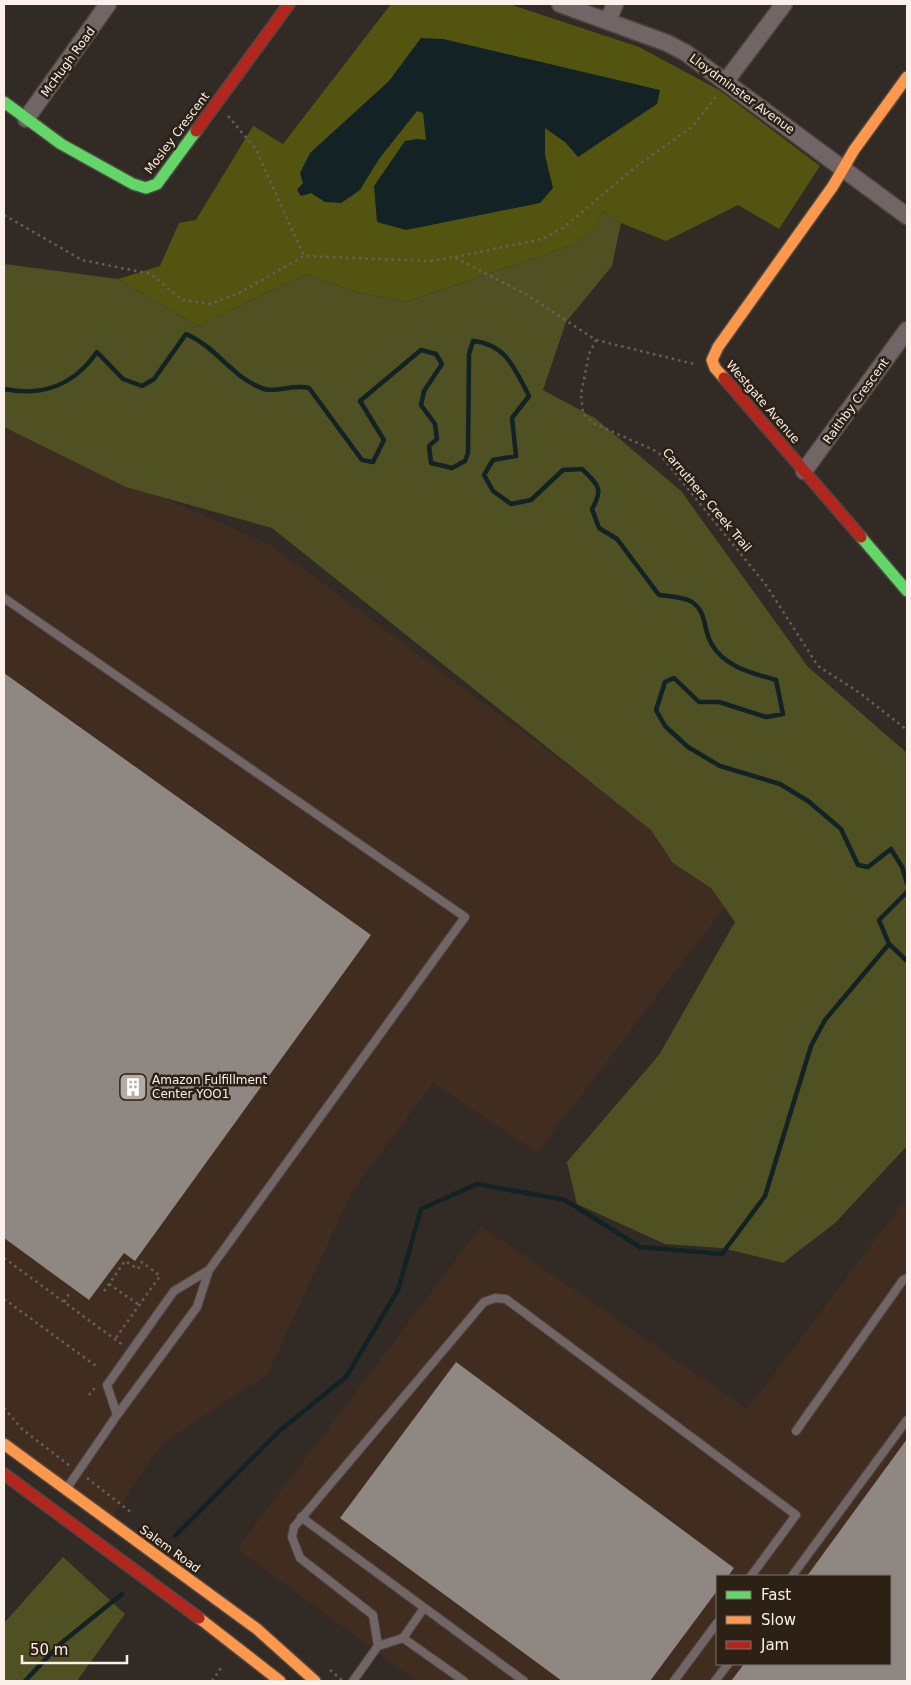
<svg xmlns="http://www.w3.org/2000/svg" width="911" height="1685" viewBox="0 0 911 1685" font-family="'DejaVu Sans',sans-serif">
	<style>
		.built { fill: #402d20; fill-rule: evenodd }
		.green { fill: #535410 }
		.forest { fill: #505122 }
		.water { fill: #122225 }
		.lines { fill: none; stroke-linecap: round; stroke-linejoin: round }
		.stream { stroke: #122225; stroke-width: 4.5 }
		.building { fill: #8e8782 }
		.lane-casing { stroke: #4d4741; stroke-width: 10 }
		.street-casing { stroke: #4d4741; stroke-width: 19 }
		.fast-casing { stroke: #4d4741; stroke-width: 14 }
		.slow-casing { stroke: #4d4741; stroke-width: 14 }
		.jam-casing { stroke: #4d4741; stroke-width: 14 }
		.path { stroke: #685f5c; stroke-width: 2.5; stroke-dasharray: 2.5 4; stroke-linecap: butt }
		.lane { stroke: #726565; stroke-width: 8 }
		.street { stroke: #726565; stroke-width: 16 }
		.fast { stroke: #63d668; stroke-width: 11 }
		.slow { stroke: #ff974d; stroke-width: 11 }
		.jam { stroke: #b3261e; stroke-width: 11 }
		.labels { text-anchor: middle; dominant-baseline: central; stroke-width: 5; stroke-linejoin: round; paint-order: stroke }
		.street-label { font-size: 12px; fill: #fbf1ea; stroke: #2d2015 }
		.poi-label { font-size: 12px; fill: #fbf1ea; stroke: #2d2015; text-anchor: start }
	</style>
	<rect width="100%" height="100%" fill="#322a25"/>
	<path class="built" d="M4 426 272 546 737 891 537 1153 433 1083 352 1192 267 1375 162 1443 111 1519 4 1437Z
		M907 1198V1681H416L237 1549 481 1226 747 1409ZM717 1576H890V1664H717Z"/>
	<path class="green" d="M391 4H509L639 47 719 90 820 166 779 229 738 205 666 241 621 223 603 211 592 230 575 244 406 302 356 292 306 274 198 326 118 279 160 266 179 223 196 220 253 126 283 144Z"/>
	<path class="forest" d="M603 211 621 223 612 266 566 322 543 390 595 418 681 491 808 667 907 753V1146L835 1223 783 1263 722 1248 665 1244 577 1204 567 1162 659 1055 735 922 711 888 673 863 651 830 272 528 126 487 4 427V264L118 279 198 326 306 274 356 292 406 302 575 244 592 230Z
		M63 1557 125 1614 77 1681H4V1623Z"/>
	<path class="water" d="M421 38 443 39 660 90 657 104 578 157 565 142 545 128V155L553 188 540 203 406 230 377 222 374 186 405 141 417 139 426 140 423 113 417 111 379 159 360 190 341 203 325 202 311 193 301 196 297 190 303 183 300 173 310 153 389 81Z"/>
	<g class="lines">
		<path class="stream" d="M4 389C44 397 74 385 97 352L123 379 142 386 154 379 186 334C217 347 232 378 264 389 276 393 294 384 309 388L362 460 373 462 384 440 360 401 421 350 436 354 442 364 424 391 421 405 435 424 437 439 429 446 431 463 452 468 465 461 468 453 469 354 473 341C506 344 515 369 529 396L512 418 516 456 493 460 484 475 493 491 511 504 531 500 563 470 582 469C598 485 604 488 592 509L599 528 617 539 659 595C668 596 685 597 692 602 707 612 703 629 711 643 724 667 752 673 776 680L783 714 766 717 719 702H699L674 678 665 682 656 710 665 726 688 747 720 766 780 784 808 801 841 829 858 865 868 867 891 849 902 867 907 883
			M907 892 879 920 889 944 907 961
			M175 1536 278 1432 346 1377 398 1290 421 1209 477 1184 565 1200 640 1247 722 1254 765 1196 811 1046 825 1020 889 944
			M25 1681 60 1644 122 1594"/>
	</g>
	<path class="building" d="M4 673 371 935 135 1261 124 1253 89 1300 4 1238Z
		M456 1362 734 1568 728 1576H717V1591L650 1681H562L340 1518Z
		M907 1439V1681H731L744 1664H890V1576H807Z"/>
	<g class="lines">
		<defs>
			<path id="lane" d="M4 598 465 917 209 1270 197 1307 117 1415 67 1488
				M117 1415 107 1385 174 1291 209 1270
				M796 1431 903 1280 907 1278
				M301 1517 524 1681
				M792 1576 907 1420
				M403 1638 464 1681
				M378 1646 373 1615 300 1558 292 1537 294 1527 484 1302 495 1298 506 1299 796 1515 751 1576
				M353 1681 378 1646 403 1638 424 1608
				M674 1681 717 1623
				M715 1681 728 1664"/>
			<path id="street" d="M560 4 667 43 686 53 907 216
				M608 21 615 4
				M726 81 784 4
				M26 119 108 4
				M804 471 907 330"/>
			<path id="fast" d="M4 102 61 144 133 184 146 188 157 184 196 131
				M861 537 907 591"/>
			<path id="slow" d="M724 378 715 368 712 360 718 347 833 186 854 150 907 77
				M4 1444 257 1629 315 1681
				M199 1618 280 1681"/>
			<path id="jam" d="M196 131 289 4
				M724 378 861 537
				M4 1474 199 1618"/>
		</defs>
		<use href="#lane" class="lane-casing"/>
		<use href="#street" class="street-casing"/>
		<use href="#fast" class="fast-casing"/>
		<use href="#slow" class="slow-casing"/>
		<use href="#jam" class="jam-casing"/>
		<path class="path" d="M228 116 255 148 304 256
			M4 215 82 260 151 274 182 300 211 304 241 292 304 256 432 261 454 257 527 295 596 340 589 354 581 394 583 414 595 424 658 452 766 585 818 666 860 693 907 730
			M455 257 542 239 563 228 638 165 692 127 717 95
			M596 340 694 364
			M4 1258 124 1346
			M109 1284 139 1305
			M104 1291 125 1261 138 1269 142 1262 160 1276 115 1339
			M4 1299 96 1366
			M64 1302 71 1291
			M89 1395 97 1385
			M4 1408 22 1429 70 1466
			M87 1478 132 1513
			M330 1670 343 1681
			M212 1681 223 1665"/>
		<use href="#lane" class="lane"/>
		<use href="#street" class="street"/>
		<use href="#fast" class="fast"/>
		<use href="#slow" class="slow"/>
		<use href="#jam" class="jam"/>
	</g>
	<defs>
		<symbol id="building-square" viewBox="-11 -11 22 22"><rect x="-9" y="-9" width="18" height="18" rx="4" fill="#b5aba5" stroke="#2d2015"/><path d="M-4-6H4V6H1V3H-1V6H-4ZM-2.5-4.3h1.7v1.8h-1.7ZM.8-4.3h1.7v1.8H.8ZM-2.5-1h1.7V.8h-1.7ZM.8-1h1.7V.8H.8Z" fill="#fff"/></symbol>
	</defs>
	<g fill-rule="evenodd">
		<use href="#building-square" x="117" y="1071" width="32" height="32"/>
	</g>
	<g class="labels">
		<g class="street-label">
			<text transform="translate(68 62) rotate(-54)">McHugh Road</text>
			<text transform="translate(742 94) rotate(36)">Lloydminster Avenue</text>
			<text transform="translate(177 133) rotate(-53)">Mosley Crescent</text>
			<text transform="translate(856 401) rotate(-54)">Raithby Crescent</text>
			<text transform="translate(763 402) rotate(49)">Westgate Avenue</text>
			<text transform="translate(707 500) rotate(50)">Carruthers Creek Trail</text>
			<text transform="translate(170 1549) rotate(36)">Salem Road</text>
		</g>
		<g class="poi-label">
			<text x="152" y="1080">Amazon Fulfillment<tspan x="152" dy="14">Center YOO1</tspan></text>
		</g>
	</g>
	<rect width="911" height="1685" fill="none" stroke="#fbf1ea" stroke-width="10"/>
	<rect x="716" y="1575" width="175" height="90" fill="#2d2015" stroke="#7f746a"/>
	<rect x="726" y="1591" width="25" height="8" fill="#63d668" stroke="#7f746a"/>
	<text x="761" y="1600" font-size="15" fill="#fbf1ea">Fast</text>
	<rect x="726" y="1616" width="25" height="8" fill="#ff974d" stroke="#7f746a"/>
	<text x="761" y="1625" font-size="15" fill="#fbf1ea">Slow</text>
	<rect x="726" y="1641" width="25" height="8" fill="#b3261e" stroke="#7f746a"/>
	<text x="761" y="1650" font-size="15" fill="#fbf1ea">Jam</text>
	<path d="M22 1655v8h105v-8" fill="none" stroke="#fbf1ea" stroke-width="2.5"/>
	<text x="30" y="1655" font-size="15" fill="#fbf1ea" stroke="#2d2015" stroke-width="4" paint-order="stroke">50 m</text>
</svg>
